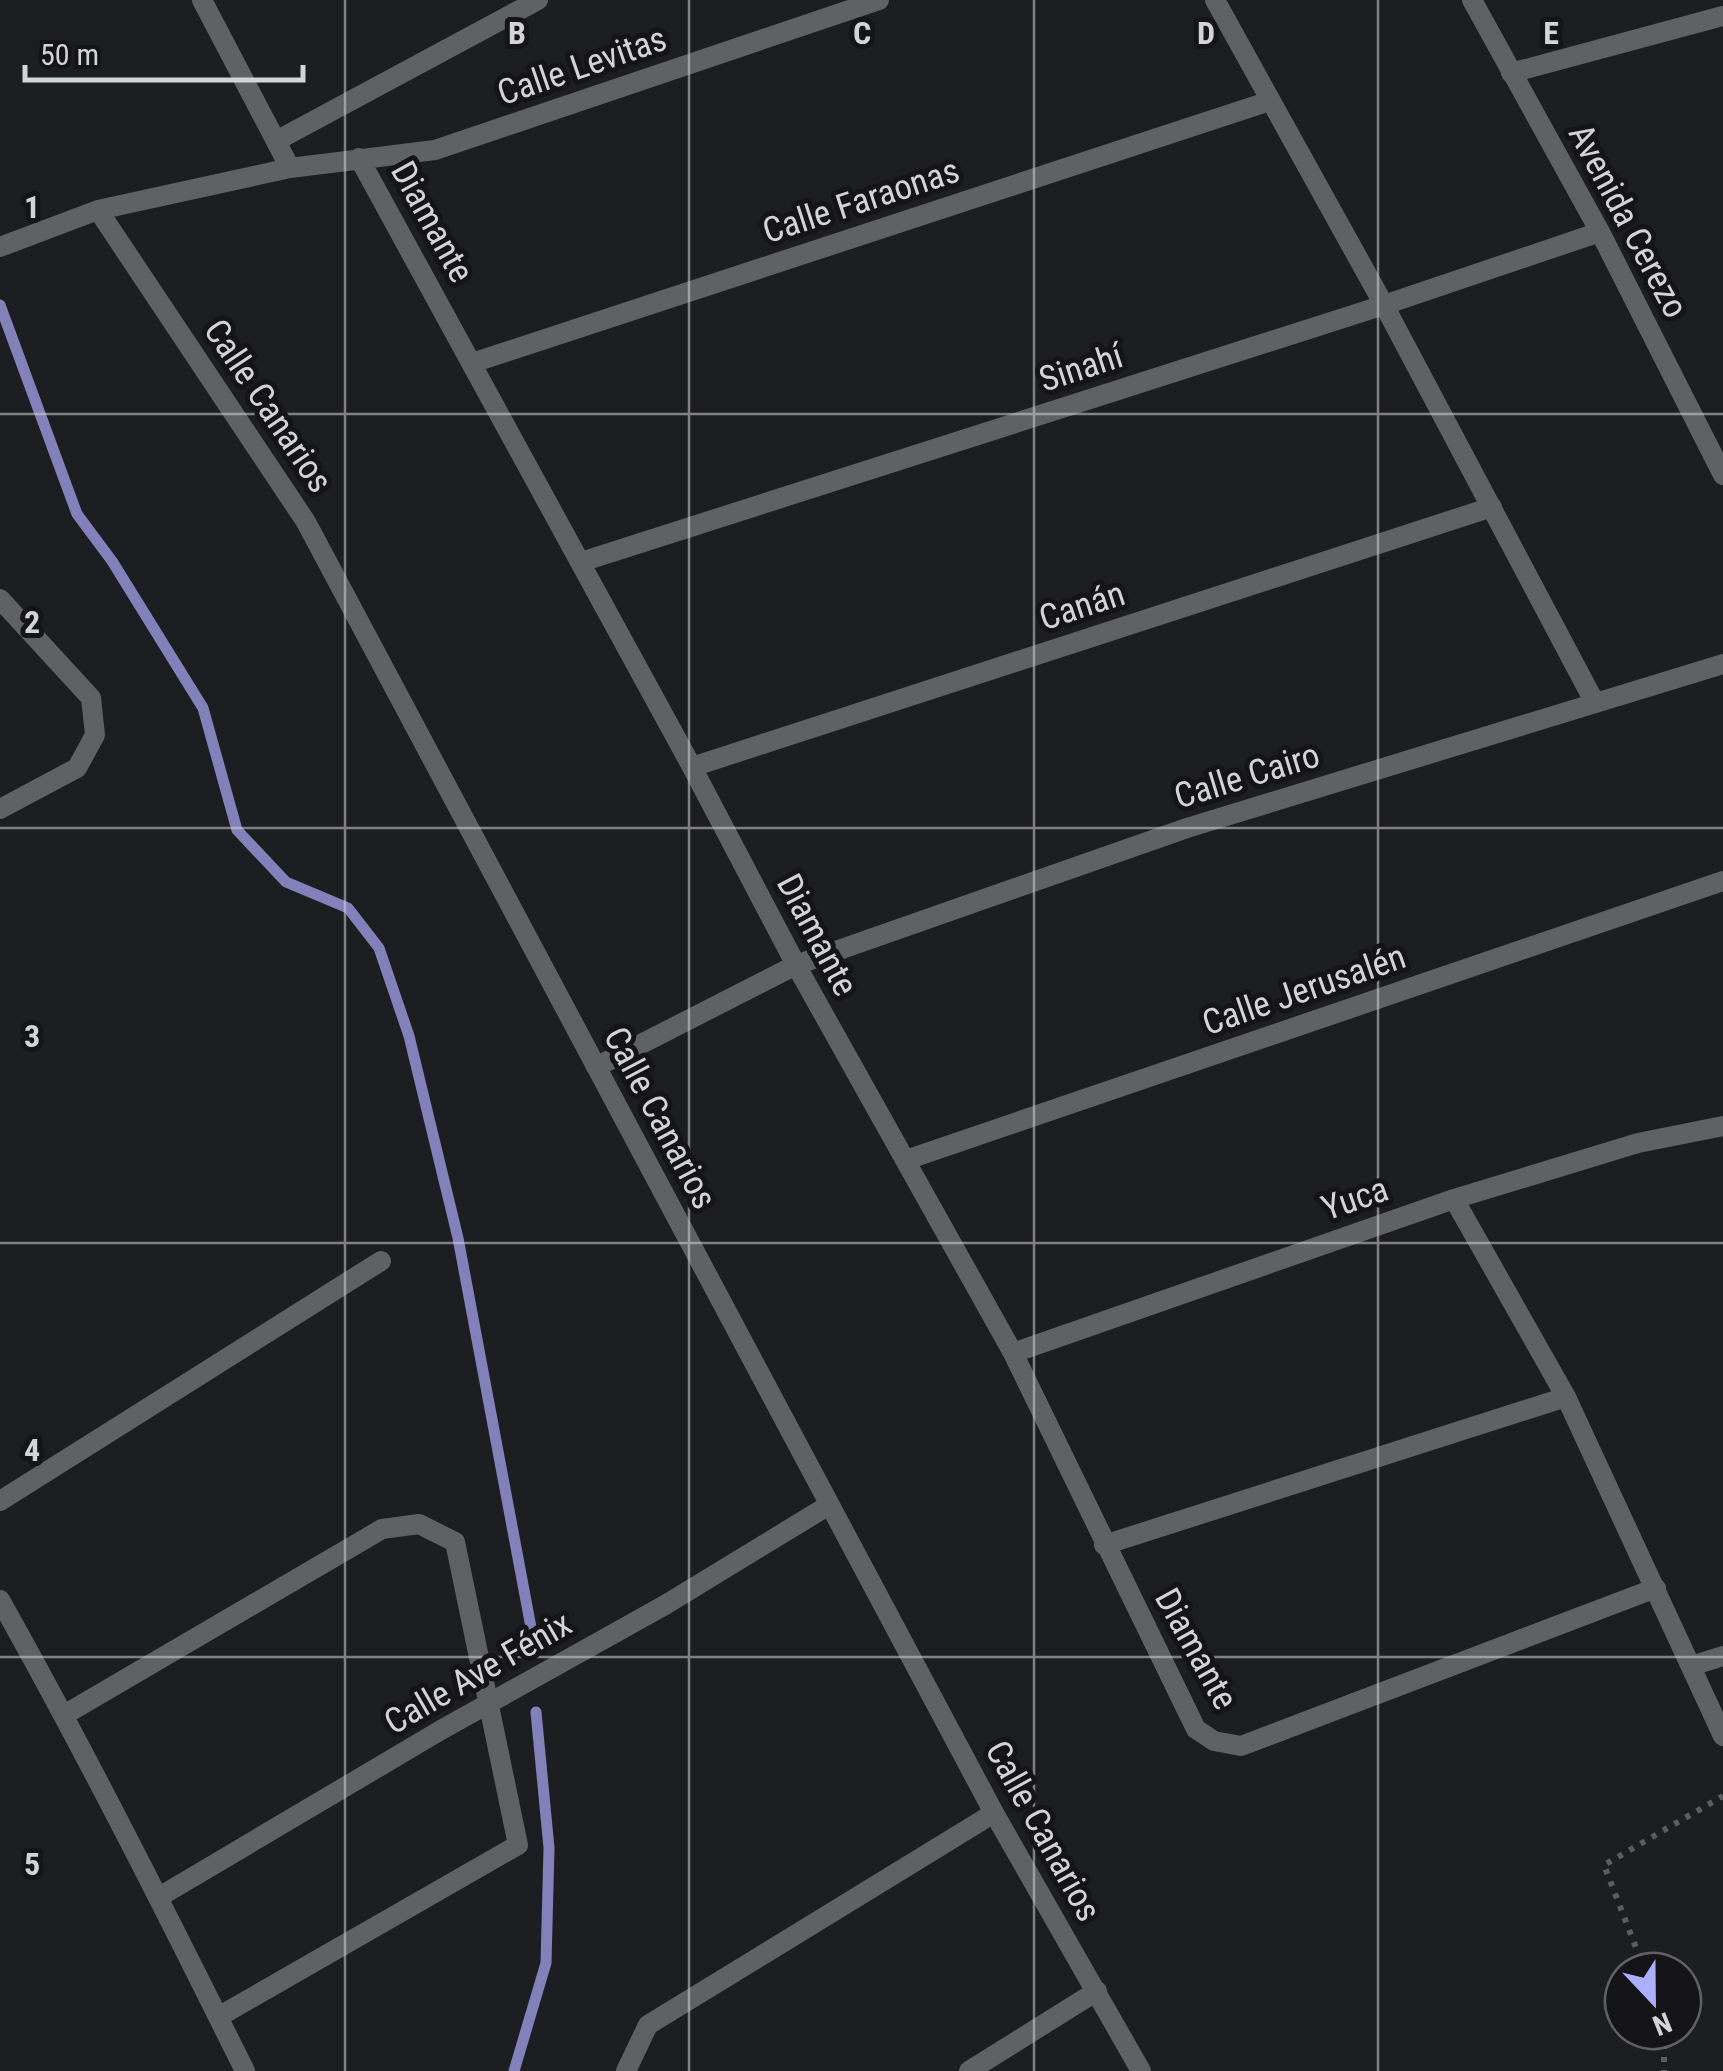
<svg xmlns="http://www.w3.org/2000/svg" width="1723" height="2071" viewBox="0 0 1723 2071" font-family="'Roboto Condensed',sans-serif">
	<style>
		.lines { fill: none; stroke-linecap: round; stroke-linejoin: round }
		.stream { stroke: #8381ba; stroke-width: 11 }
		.path { stroke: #5c5d61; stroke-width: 6; stroke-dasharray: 5 8; stroke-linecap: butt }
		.minor { stroke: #606163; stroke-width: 20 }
		.minor-bridge { stroke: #606163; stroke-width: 20 }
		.grid { fill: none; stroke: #d3d4d7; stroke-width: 2.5; stroke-opacity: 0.55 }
		.labels { text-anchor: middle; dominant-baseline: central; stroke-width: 10; stroke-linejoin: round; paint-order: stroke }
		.street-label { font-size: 35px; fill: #d3d4d7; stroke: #141419 }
		.grid-label { font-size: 32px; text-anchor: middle; font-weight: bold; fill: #d3d4d7; stroke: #141419; stroke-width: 10; stroke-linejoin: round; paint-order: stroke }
	</style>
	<rect width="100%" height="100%" fill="#1d1e22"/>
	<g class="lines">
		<path class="stream" d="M0 305 77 514 112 561 203 708 237 830 286 882 348 908 379 948 409 1036 458 1238 533 1638
			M514 2071 546 1963 549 1848 536 1712"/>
		<path class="path" d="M1645 1971 1604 1865 1723 1796
			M1664 2031V2071"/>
		<path class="minor" d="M202 0 290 168
			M1215 0 1384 305 1595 703
			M1472 0 1600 232 1723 475
			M1511 73 1723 16
			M276 141 538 0
			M359 158 692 767 796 965 1013 1353 1196 1729 1214 1741 1241 1746 1656 1588
			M98 210 306 522 994 1813 1141 2071
			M0 247 98 210 290 168 435 150 879 0
			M472 363 1270 101
			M581 562 1384 305 1600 232
			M0 599 91 698 95 735 77 768 0 809
			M692 767 1492 507
			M596 1067 796 965 1187 828 1723 664
			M906 1160 1723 881
			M1454 1199 1566 1397 1723 1736
			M1013 1353 1454 1199 1638 1143 1723 1126
			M0 1501 381 1261
			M1104 1545 1566 1397
			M0 1600C87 1755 166 1912 245 2071
			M665 1605 829 1505
			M1691 1666 1723 1656
			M64 1715 382 1529 419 1524 455 1542 518 1845 218 2017
			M159 1897 441 1730
			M626 2071 648 2025 994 1813
			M969 2071 1097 1991"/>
		<path class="minor-bridge" d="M441 1730 665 1605"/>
	</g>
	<path class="grid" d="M345 0V2071M689 0V2071M1034 0V2071M1378 0V2071M0 414H1723M0 828H1723M0 1243H1723M0 1657H1723"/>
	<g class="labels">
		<g class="street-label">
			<text transform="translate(582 66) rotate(-19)">Calle Levitas</text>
			<text transform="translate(861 201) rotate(-18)">Calle Faraonas</text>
			<text transform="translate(1628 221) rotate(62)">Avenida Cerezo</text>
			<text transform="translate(432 222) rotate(61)">Diamante</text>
			<text transform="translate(1081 368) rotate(-18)">Sinahí</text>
			<text transform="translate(268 406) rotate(56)">Calle Canarios</text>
			<text transform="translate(1082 606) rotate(-18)">Canán</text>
			<text transform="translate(1247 776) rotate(-17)">Calle Cairo</text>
			<text transform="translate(817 935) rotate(62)">Diamante</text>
			<text transform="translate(1304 990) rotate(-19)">Calle Jerusalén</text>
			<text transform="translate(660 1118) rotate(62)">Calle Canarios</text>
			<text transform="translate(1355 1199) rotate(-19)">Yuca</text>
			<text transform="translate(1196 1649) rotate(61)">Diamante</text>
			<text transform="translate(478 1673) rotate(-30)">Calle Ave Fénix</text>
			<text transform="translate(1043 1831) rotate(61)">Calle Canarios</text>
		</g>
	</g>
	<g class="grid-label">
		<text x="517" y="44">B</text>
		<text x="862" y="44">C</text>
		<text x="1206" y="44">D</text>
		<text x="1551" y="44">E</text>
		<text x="32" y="218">1</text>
		<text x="32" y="633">2</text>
		<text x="32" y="1047">3</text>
		<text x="32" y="1461">4</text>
		<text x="32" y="1875">5</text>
	</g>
	<g transform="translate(1653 2001) rotate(158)"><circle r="48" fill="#141419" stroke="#606165" stroke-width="2.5"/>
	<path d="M0-8L18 38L0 25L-18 38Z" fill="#adaffb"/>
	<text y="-15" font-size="28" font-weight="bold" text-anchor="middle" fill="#d3d4d7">N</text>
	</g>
	<path d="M25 65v15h278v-15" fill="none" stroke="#d3d4d7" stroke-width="5"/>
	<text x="40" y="65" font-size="30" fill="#d3d4d7" stroke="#141419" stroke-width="8" paint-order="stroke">50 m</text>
</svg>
